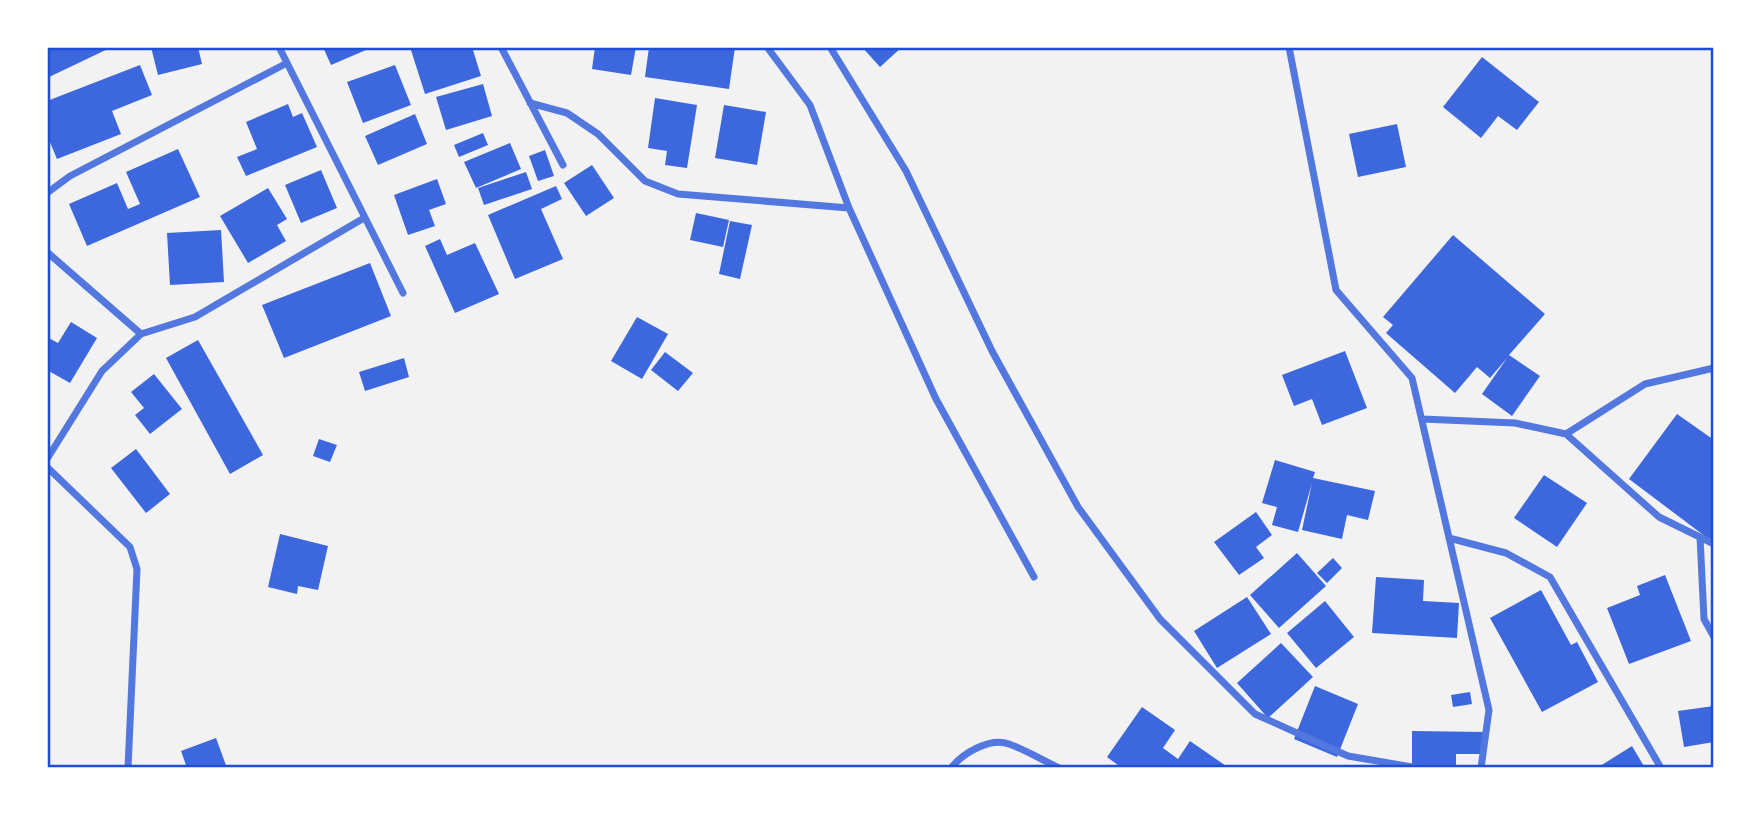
<svg xmlns="http://www.w3.org/2000/svg" width="1761" height="815" viewBox="0 0 1761 815" font-family="Lato,sans-serif">
	<style>
		.building { fill: #3d67dc }
		.lines { fill: none; stroke-linecap: round; stroke-linejoin: round }
		.minor { stroke: #5277de; stroke-width: 7 }
		.neatline { fill: none; stroke: #1d4ed8; stroke-width: 2.5 }
	</style>
	<rect width="100%" height="100%" fill="#f2f2f2"/>
	<path class="building" d="M47 47H112L47 78Z
		M151 47H198L202 64 158 75Z
		M323 47H373L331 65Z
		M410 47H472L481 76 425 94Z
		M595 47H636L631 75 592 69Z
		M649 47H735L729 89 645 77Z
		M862 47H902L880 67Z
		M1482 57 1539 102 1517 130 1498 116 1481 138 1443 107Z
		M140 65 152 95 112 111 121 134 57 159 47 135V101Z
		M395 65 411 105 363 123 347 82Z
		M483 84 492 116 446 130 436 97Z
		M655 98 697 105 687 168 665 165 667 151 648 148Z
		M288 104 293 117 302 113 317 147 246 176 237 157 257 149 246 122Z
		M724 105 766 112 757 165 715 158Z
		M415 114 427 144 378 165 365 136Z
		M1397 124 1406 167 1358 177 1349 134Z
		M483 133 488 145 459 157 454 145Z
		M510 143 521 169 476 188 464 162Z
		M178 149 200 197 87 246 69 204 117 183 128 209 140 204 126 172Z
		M545 150 554 176 538 181 529 156Z
		M592 165 614 198 586 216 564 183Z
		M321 170 337 208 301 223 285 185Z
		M526 172 532 189 484 205 478 188Z
		M437 179 446 204 429 210 435 226 408 235 394 195Z
		M556 186 562 199 541 209 563 259 515 279 488 215Z
		M268 188 287 219 277 225 286 241 248 263 220 216Z
		M696 213 729 220 723 247 690 240Z
		M730 221 752 225 740 279 719 274Z
		M221 230 224 282 170 285 167 233Z
		M1453 235 1545 314 1509 355 1540 376 1512 416 1482 394 1507 358 1490 378 1477 367 1455 393 1386 333 1393 325 1383 317Z
		M440 239 447 255 475 243 499 294 455 313 425 246Z
		M370 263 391 316 284 358 262 305Z
		M637 317 668 334 642 379 611 361Z
		M71 322 97 338 70 383 47 370V337L58 343Z
		M198 340 263 455 230 474 166 358Z
		M1345 351 1367 408 1322 425 1312 399 1294 406 1282 375Z
		M665 352 693 373 678 391 651 370Z
		M404 358 409 377 365 391 359 372Z
		M154 374 182 409 150 434 135 415 144 408 131 392Z
		M1677 414 1714 440V543L1629 479Z
		M319 439 337 445 330 462 313 456Z
		M136 449 170 494 146 513 111 468Z
		M1275 460 1315 472 1313 478 1375 491 1368 520 1347 515 1342 539 1302 530 1312 483 1298 532 1272 525 1277 507 1262 503Z
		M1544 475 1587 503 1557 547 1514 518Z
		M1256 512 1272 535 1256 547 1264 558 1239 575 1214 542Z
		M280 534 328 546 318 590 298 586 297 594 268 587Z
		M1297 553 1326 586 1279 628 1250 595Z
		M1333 558 1342 568 1327 583 1317 573Z
		M1665 575 1691 641 1629 664 1607 608 1640 595 1637 586Z
		M1376 577 1424 580 1423 601 1459 603 1457 638 1372 633Z
		M1541 590 1571 645 1577 642 1598 682 1542 712 1490 618Z
		M1247 597 1271 634 1217 668 1194 631Z
		M1325 601 1354 637 1316 668 1287 633Z
		M1281 643 1313 677 1268 718 1237 683Z
		M1315 686 1358 704 1337 757 1294 739Z
		M1470 692 1472 704 1453 707 1451 695Z
		M1714 706V742L1684 747 1678 711Z
		M1142 707 1175 730 1163 748 1178 759 1190 741 1229 768H1122L1107 757Z
		M1412 731 1486 732V754H1456V768H1412Z
		M216 738 227 768H187L181 751Z
		M1632 746 1645 768H1597Z"/>
	<g class="lines">
		<path class="minor" d="M279 47 403 293
			M501 47 563 165
			M767 47 810 105 849 208 936 399 1034 577
			M830 47 906 171 992 351 1078 507 1160 619 1255 714 1348 756 1418 768
			M1289 47 1336 290 1412 378 1489 710 1481 768
			M530 103 567 113 598 134 645 181 678 194 849 208
			M47 193 70 176 287 63
			M47 252 141 334
			M1422 419 1515 423 1566 434 1645 384 1714 368
			M1566 434 1659 517 1714 544
			M47 459 102 371 141 334 195 317 364 218
			M47 467 130 547 137 569 128 768
			M1700 537 1704 619 1714 637
			M1449 538 1506 553 1550 577 1661 768
			M951 768C963 753 990 737 1009 744 1026 750 1042 760 1059 768"/>
	</g>
	<rect width="1761" height="815" fill="none" stroke="#ffffff" stroke-width="98"/>
	<rect x="49" y="49" width="1663" height="717" class="neatline"/>
</svg>
